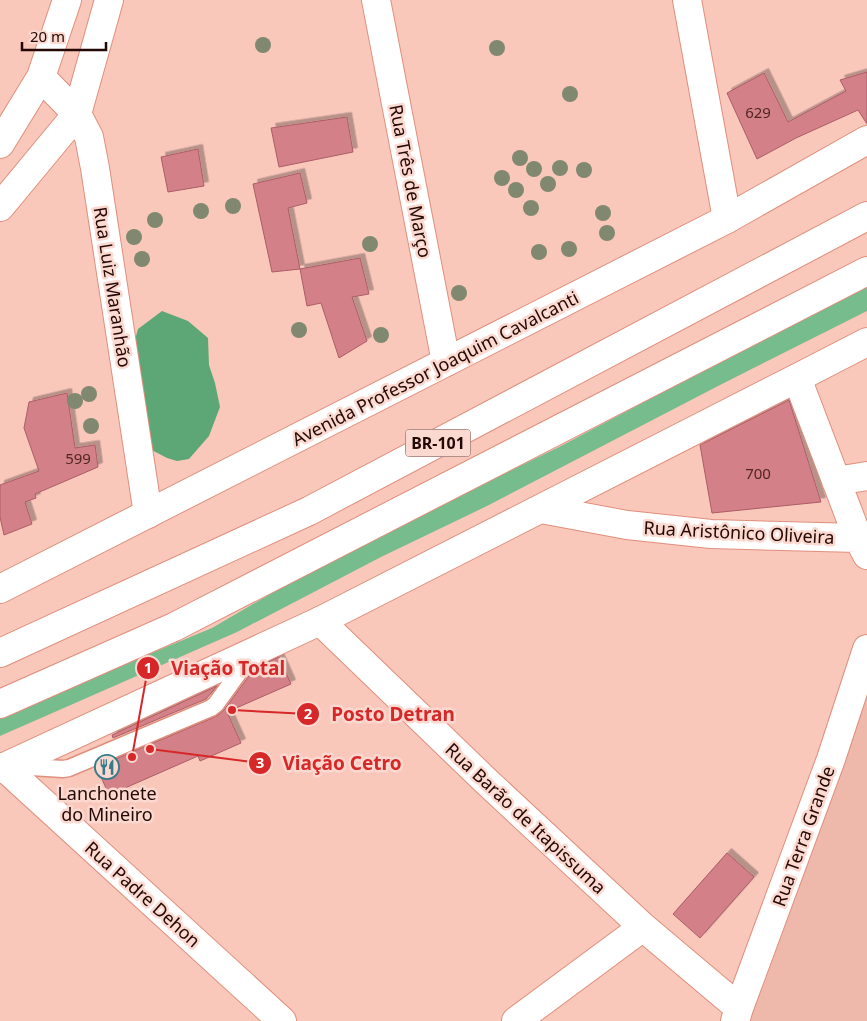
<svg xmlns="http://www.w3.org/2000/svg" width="867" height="1021" viewBox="0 0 867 1021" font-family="'Noto Sans',sans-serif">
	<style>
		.built { fill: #eeb8aa }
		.green { fill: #77bc8d }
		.forest { fill: #5da776 }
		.building { fill: #d48088; stroke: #ab5d66; filter: url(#shadow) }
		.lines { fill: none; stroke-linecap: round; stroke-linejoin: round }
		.lane-casing { stroke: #df8f7c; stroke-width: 19 }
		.street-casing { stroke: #df8f7c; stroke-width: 30 }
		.secondary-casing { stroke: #df8f7c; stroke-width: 30 }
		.highway-casing { stroke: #df8f7c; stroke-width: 30 }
		.lane { stroke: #fff; stroke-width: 16 }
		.street { stroke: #fff; stroke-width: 28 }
		.secondary { stroke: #fff; stroke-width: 28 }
		.highway { stroke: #fff; stroke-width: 28 }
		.tree { fill: #808870 }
		.labels { text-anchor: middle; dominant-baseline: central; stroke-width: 5; stroke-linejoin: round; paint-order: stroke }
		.number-label { font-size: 15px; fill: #502624 }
		.shield { fill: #fbd9d0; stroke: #644740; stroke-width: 1 }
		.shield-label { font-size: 16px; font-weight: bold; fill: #240803 }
		.street-label { font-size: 18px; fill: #240803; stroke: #fbd9d0 }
		.poi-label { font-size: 18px; fill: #240803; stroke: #fbd9d0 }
		.leader { fill: none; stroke: #d62828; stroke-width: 2 }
		.callout-dot { fill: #d62828; stroke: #fbd9d0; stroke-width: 2 }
		.mark-label { font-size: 15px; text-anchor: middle; font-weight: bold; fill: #fff }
		.callout-label { font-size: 19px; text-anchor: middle; font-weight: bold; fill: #d62828; stroke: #fbd9d0; stroke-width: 5; stroke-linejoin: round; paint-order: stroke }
	</style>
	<defs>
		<filter id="shadow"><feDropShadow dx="4.5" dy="-4.5" stdDeviation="0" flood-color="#0004"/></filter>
	</defs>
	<rect width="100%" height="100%" fill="#fac7bb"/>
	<path class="built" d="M867 692V1021H745Z"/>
	<path class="green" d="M867 284V311L720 385 487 506 381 557 237 632 0 736V716L212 628 337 555 559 447Z"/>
	<path class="forest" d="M162 311 188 321 208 338 209 365 215 383 220 407 209 436 189 459 177 461 167 458 142 445 130 357 138 329Z"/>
	<path class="building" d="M867 72V124L858 110 796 138 757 159 727 93 764 73 788 122 846 91 840 80Z
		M347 117 353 152 279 167 271 128Z
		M198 149 204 186 168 192 161 157Z
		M300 173 307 203 288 208 300 269 272 272 253 184Z
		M360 258 369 294 352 297 367 341 339 358 321 303 307 306 300 269Z
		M67 393 75 448 95 445 98 467 35 494 36 498 25 502 32 524 4 535 0 517V485L39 471 24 428 29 402Z
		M789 400 821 502 712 513 700 445Z
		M279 657 291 684 227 712 241 743 200 761 198 756 109 795 98 770 99 766 217 716 224 710 254 669Z
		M217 686 206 699 113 738 112 735Z
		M727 853 754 877 700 938 673 914Z"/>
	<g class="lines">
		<defs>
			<path id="lane" d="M15 766 63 769 69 768 211 708 216 704 250 657"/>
			<path id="street" d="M376 0 446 362
				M687 0 727 219
				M41 77 77 114 89 137 95 168 148 514
				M0 144 41 77 67 0
				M0 207 77 114 109 0
				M797 378 858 538
				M836 481 867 476
				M541 509 627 525 711 534 858 538 867 555
				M320 621 487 782 643 927 739 1008
				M4 767 282 1021
				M516 1021 643 927
				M735 1021 739 1008 831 759 867 649"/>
			<path id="secondary" d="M0 589 727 219 867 140
				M0 769 320 621 797 378 867 342"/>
			<path id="highway" d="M0 653 309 511 867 216
				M0 704 174 627 867 271"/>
		</defs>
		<use href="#lane" class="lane-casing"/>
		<use href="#street" class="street-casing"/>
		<use href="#secondary" class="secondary-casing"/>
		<use href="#highway" class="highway-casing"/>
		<use href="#lane" class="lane"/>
		<use href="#street" class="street"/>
		<use href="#secondary" class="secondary"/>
		<use href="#highway" class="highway"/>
	</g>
	<g class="tree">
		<circle cx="263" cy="45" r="8"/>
		<circle cx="497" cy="48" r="8"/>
		<circle cx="570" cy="94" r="8"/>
		<circle cx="520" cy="158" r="8"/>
		<circle cx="560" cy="168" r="8"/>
		<circle cx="534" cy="169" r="8"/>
		<circle cx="584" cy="170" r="8"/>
		<circle cx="502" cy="178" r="8"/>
		<circle cx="548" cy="184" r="8"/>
		<circle cx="516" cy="190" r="8"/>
		<circle cx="233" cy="206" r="8"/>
		<circle cx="531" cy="208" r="8"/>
		<circle cx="201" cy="211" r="8"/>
		<circle cx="603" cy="213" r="8"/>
		<circle cx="155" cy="220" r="8"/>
		<circle cx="607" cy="233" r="8"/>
		<circle cx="134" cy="237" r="8"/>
		<circle cx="370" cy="244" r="8"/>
		<circle cx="569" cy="249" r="8"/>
		<circle cx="539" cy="252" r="8"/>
		<circle cx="142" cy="259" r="8"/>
		<circle cx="459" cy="293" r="8"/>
		<circle cx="299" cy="330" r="8"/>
		<circle cx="381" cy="335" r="8"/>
		<circle cx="89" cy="394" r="8"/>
		<circle cx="75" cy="401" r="8"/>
		<circle cx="91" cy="426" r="8"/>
	</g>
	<defs>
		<symbol id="restaurant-ring" viewBox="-11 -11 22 22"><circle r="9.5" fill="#fbd9d0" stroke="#367b89" stroke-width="1.5"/><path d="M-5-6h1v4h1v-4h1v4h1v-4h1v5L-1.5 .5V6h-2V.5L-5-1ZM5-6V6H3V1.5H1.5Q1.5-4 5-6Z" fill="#367b89"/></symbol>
	</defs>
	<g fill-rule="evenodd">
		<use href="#restaurant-ring" x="93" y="753" width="28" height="28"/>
	</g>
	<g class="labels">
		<g class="number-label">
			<text x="758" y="112">629</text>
			<text x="78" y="458">599</text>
			<text x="758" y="473">700</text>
		</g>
		<rect class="shield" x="405.5" y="429.5" width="65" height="27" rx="4"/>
		<g class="shield-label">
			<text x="438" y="443">BR-101</text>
		</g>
		<g class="street-label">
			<text transform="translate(411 181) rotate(79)">Rua Três de Março</text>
			<text transform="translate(113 287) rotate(81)">Rua Luiz Maranhão</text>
			<text transform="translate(435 368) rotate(-27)">Avenida Professor Joaquim Cavalcanti</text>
			<text transform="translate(739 532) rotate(3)">Rua Aristônico Oliveira</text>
			<text transform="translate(526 818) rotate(43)">Rua Barão de Itapissuma</text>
			<text transform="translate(803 836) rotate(-70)">Rua Terra Grande</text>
			<text transform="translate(143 894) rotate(42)">Rua Padre Dehon</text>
		</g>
		<g class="poi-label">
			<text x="107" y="793">Lanchonete<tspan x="107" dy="21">do Mineiro</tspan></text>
		</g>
	</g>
	<path class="leader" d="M132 757L148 668M232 710L308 714M150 749L260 763"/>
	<g class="callout-dot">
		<circle cx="132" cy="757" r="5"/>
		<circle cx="232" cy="710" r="5"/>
		<circle cx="150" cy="749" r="5"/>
		<circle cx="148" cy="668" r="12"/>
		<circle cx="308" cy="714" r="12"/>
		<circle cx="260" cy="763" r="12"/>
	</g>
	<g class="mark-label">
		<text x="148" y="673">1</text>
		<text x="308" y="719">2</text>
		<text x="260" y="768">3</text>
	</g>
	<g class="callout-label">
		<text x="228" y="675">Viação Total</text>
		<text x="393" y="721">Posto Detran</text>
		<text x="342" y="770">Viação Cetro</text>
	</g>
	<path d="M22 42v8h84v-8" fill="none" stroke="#240803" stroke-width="2.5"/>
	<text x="30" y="42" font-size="15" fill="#240803" stroke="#fbd9d0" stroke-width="4" paint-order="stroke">20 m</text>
</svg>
